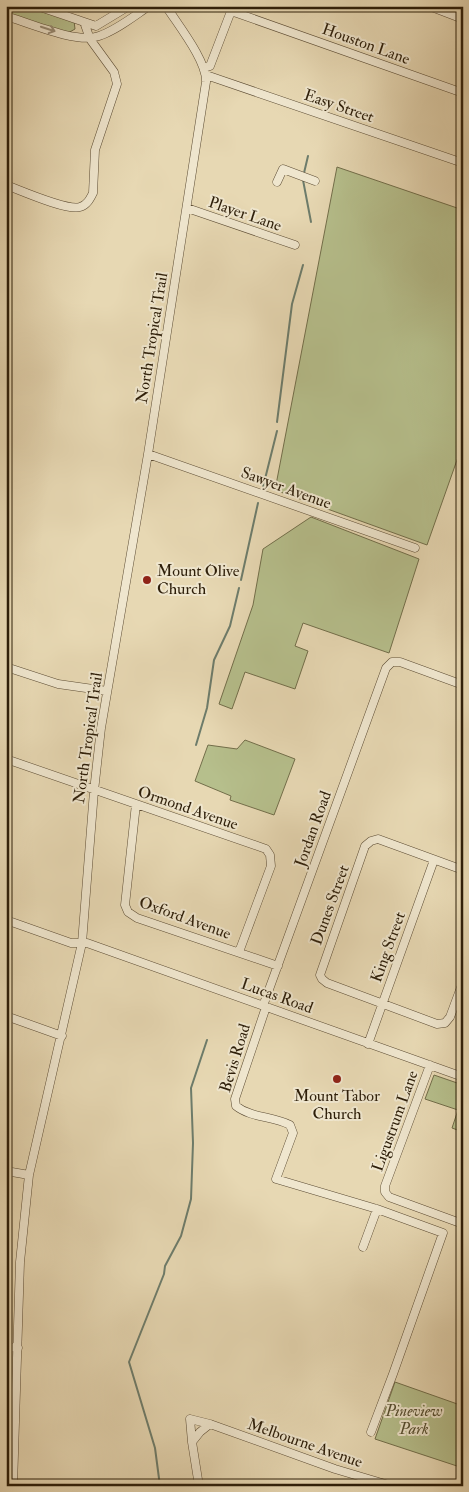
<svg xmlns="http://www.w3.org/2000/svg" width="469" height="1492" viewBox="0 0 469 1492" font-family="'IM FELL Double Pica',serif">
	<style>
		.green { fill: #b6bf8c; stroke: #726e4a }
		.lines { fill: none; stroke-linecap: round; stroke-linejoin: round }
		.stream { stroke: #6d7c6b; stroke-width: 2 }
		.minor-casing { stroke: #5c4c34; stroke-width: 9 }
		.minor { stroke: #efe6ce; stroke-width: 8 }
		.oneway { stroke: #988c75 }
		.poi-dot { fill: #8f2418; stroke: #efe6ce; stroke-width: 2 }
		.labels { text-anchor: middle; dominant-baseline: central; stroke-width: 4; stroke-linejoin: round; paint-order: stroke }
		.street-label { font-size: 16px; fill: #2d1e09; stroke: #efe6ce }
		.poi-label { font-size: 16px; fill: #2d1e09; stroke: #efe6ce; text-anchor: start }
		.park-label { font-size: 16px; font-style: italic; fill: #564e30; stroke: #efe6ce }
	</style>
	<rect width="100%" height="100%" fill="#e7d8b3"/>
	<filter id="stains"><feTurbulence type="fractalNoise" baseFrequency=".004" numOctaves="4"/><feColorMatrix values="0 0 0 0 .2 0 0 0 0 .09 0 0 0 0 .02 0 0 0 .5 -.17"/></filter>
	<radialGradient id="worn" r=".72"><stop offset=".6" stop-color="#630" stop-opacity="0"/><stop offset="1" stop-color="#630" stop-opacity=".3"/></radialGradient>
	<path class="green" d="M6 6H33L71 19 74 21 75 29 68 33 6 14Z
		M337 167 463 210V443L427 545 275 490Z
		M311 517 419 559 389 653 303 623 295 646 308 651 295 689 245 672 232 709 219 704 253 605 263 549Z
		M245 740 295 759 274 815 230 800 231 796 195 781 208 745 237 749Z
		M434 1075 463 1085V1132L452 1128 458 1110 425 1099Z
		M395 1382 463 1406V1468L375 1439Z"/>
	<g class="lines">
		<path class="stream" d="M304 173 308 156
			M303 180 311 222
			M277 422 292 304 303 265
			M263 487 277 431
			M241 580 258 503
			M196 745 207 708 214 660 230 626 239 588
			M160 1486 155 1448 129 1362 164 1274 165 1266 181 1236 191 1199 193 1143 191 1088 207 1040"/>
		<defs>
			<path id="minor" d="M37 6 96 26 129 6
				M429 6 463 19
				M231 11 463 93
				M6 16C29 23 77 44 99 36 117 30 134 16 149 6
				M204 68 210 66 233 6
				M206 75 463 163
				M277 182 283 169 315 181
				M6 185C22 191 67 211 80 207 87 205 90 199 93 193L95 150 117 84 114 72 90 39 84 22
				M187 208 295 245
				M148 454 415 548
				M6 667 58 684 107 691
				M6 759 266 849 270 855 271 866 239 952
				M136 804 125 905 128 912 137 918 278 966
				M463 870 378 839 371 841 365 846 320 975 322 979 327 983 437 1024 445 1023 450 1017 463 982
				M6 920 71 943H87L463 1077
				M263 1006 386 668 392 662H400L463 685
				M266 1007 235 1099 236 1106C251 1118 273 1116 290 1125L293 1133 276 1179 377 1209 443 1233 393 1374 371 1432
				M6 1016 62 1036
				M368 1044 434 860
				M430 1065 385 1186V1192L389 1197 463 1224
				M6 1171 29 1175
				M363 1247 377 1209
				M6 1347 18 1348
				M192 1442 190 1419 210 1424
				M13 1486 20 1262 29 1175 82 943 94 791 101 728 148 454 206 82C207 61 178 25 166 6
				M199 1486 192 1442 200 1432 210 1424 335 1469 392 1486"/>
		</defs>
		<use href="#minor" class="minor-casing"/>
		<use href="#minor" class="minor"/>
	</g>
	<defs><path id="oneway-shaft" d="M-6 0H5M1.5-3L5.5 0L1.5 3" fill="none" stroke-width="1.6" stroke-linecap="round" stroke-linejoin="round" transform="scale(1.25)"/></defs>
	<use class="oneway" href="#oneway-shaft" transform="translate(48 29) rotate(18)"/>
	<g class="poi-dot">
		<circle cx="147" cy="580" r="5"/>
		<circle cx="337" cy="1079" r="5"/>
	</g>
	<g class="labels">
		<g class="street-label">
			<text transform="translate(366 44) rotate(20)">Houston Lane</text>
			<text transform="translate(339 106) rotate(19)">Easy Street</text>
			<text transform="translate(245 214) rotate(19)">Player Lane</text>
			<text transform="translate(152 338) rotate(-81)">North Tropical Trail</text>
			<text transform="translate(286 488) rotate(20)">Sawyer Avenue</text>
			<text transform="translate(88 738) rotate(-82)">North Tropical Trail</text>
			<text transform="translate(188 808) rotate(19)">Ormond Avenue</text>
			<text transform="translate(313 829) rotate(-70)">Jordan Road</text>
			<text transform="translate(330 905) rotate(-70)">Dunes Street</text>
			<text transform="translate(185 918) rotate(20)">Oxford Avenue</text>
			<text transform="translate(388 947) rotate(-70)">King Street</text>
			<text transform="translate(277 996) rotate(20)">Lucas Road</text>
			<text transform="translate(235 1058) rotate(-73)">Bevis Road</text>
			<text transform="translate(395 1121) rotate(-70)">Ligustrum Lane</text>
			<text transform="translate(305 1443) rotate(19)">Melbourne Avenue</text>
		</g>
		<g class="poi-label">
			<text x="157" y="571">Mount Olive<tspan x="157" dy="18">Church</tspan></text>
			<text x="337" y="1096" text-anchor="middle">Mount Tabor<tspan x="337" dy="18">Church</tspan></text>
		</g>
		<g class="park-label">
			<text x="414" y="1411">Pineview<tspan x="414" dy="18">Park</tspan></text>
		</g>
	</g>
	<rect width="469" height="1492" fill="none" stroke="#e7d8b3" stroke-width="25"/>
	<rect x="8" y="8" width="454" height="1477" fill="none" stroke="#2d1e09" stroke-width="2.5"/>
	<rect x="12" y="12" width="444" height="1467" fill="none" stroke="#2d1e09"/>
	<rect width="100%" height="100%" filter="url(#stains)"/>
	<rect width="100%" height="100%" fill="url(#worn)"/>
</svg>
